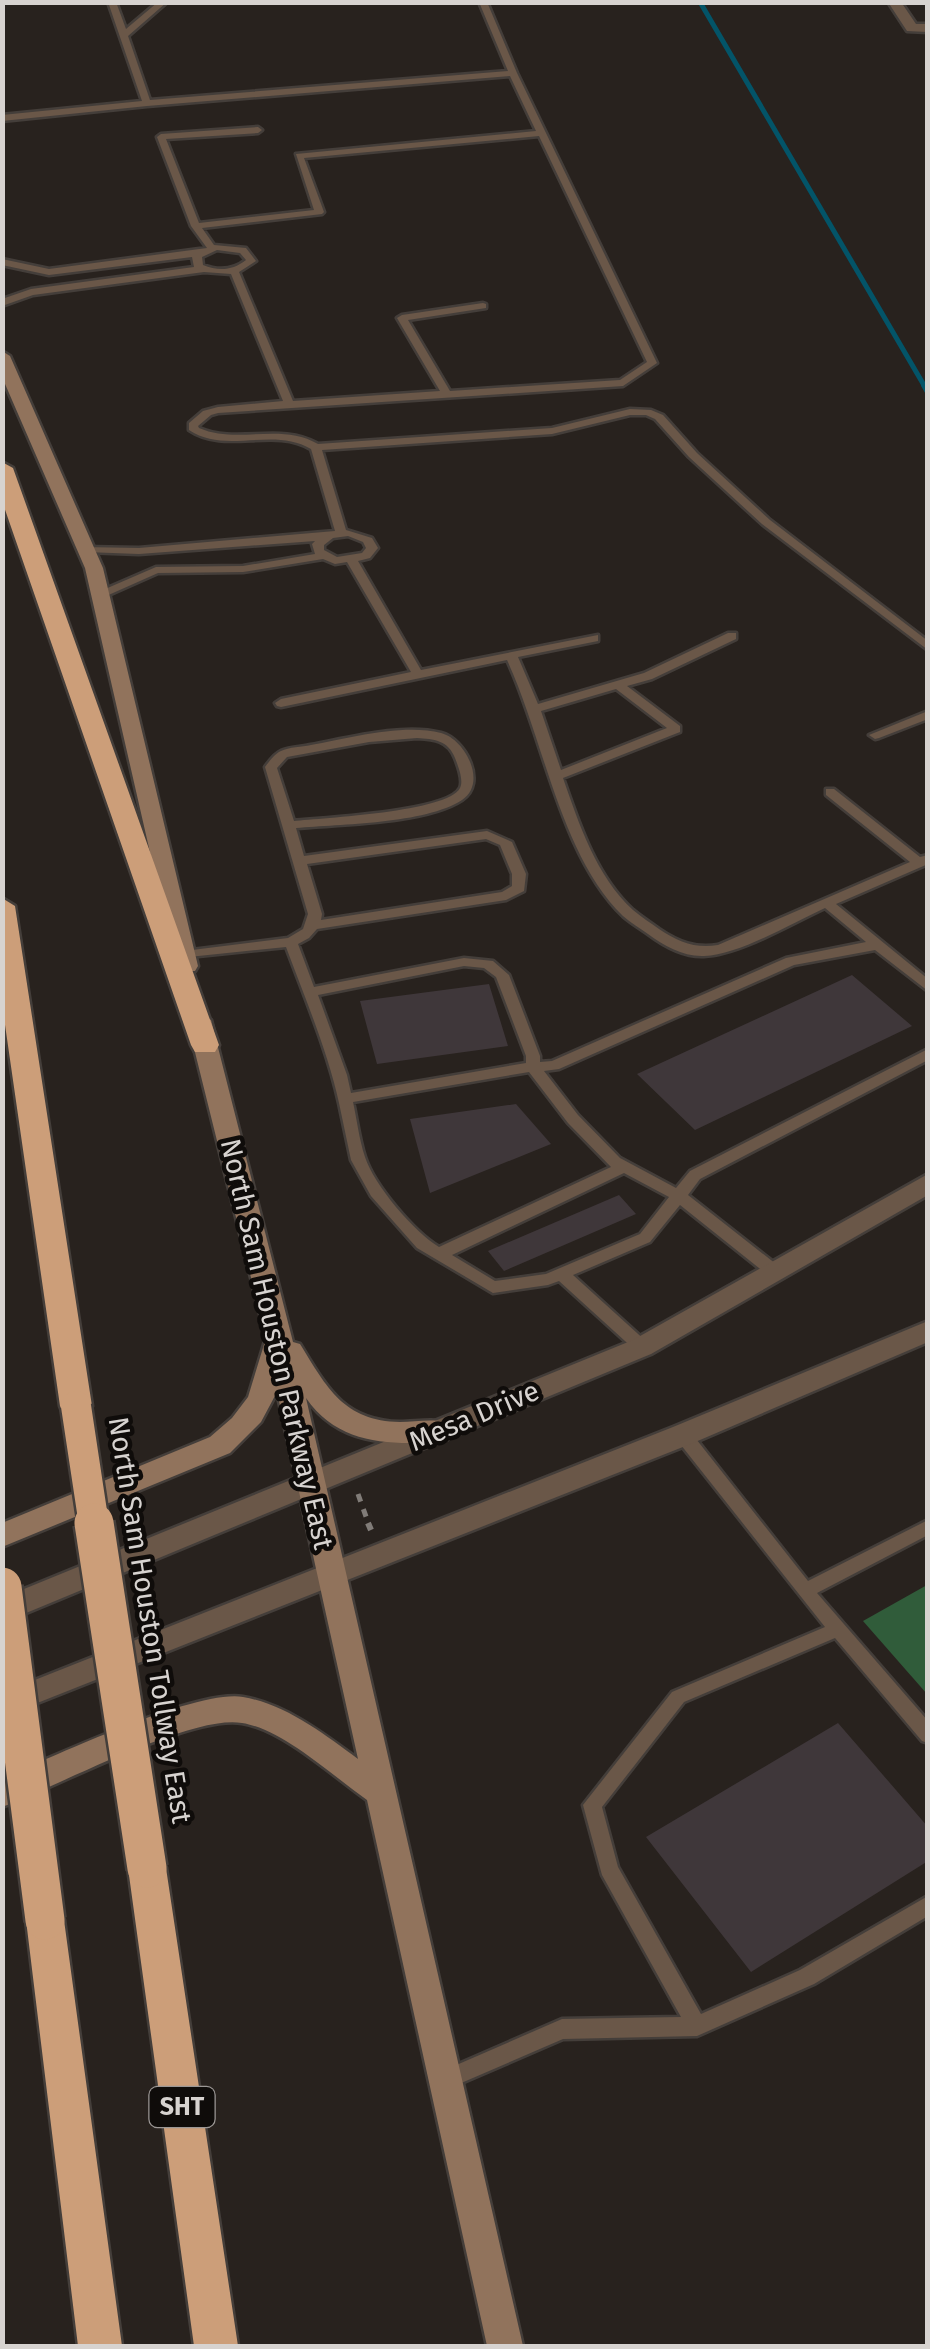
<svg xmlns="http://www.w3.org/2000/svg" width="930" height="2349" viewBox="0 0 930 2349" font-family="'Fira Sans',sans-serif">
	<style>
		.forest { fill: #305c3a }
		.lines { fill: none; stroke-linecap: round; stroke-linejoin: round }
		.stream-far1 { stroke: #035468; stroke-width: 5 }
		.stream { stroke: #035468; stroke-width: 6 }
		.building { fill: #3f373a }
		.service-casing { stroke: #443e3a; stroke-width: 5 }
		.minor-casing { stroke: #443e3a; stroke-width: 5 }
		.tertiary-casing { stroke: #443e3a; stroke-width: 5 }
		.secondary-casing { stroke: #443e3a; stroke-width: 5 }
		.motorway-casing { stroke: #443e3a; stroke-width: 5 }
		.path-far1 { stroke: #817c78; stroke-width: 5; stroke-dasharray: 8 8; stroke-linecap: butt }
		.path { stroke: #817c78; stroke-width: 6; stroke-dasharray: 10 10; stroke-linecap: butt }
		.service { fill: #6a5748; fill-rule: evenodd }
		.minor { fill: #6a5748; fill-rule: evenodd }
		.tertiary { fill: #6a5748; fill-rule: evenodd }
		.secondary { fill: #91735c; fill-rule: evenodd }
		.motorway { fill: #cc9e79; fill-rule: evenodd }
		.motorway-bridge-far1-casing { stroke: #443e3a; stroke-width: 35; stroke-linecap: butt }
		.motorway-bridge-casing { stroke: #443e3a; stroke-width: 44; stroke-linecap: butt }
		.motorway-bridge-far1 { stroke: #cc9e79; stroke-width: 30 }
		.motorway-bridge { stroke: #cc9e79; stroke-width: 39 }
		.labels { text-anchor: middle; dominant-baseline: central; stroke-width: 9; stroke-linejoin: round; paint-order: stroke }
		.shield { fill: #0f0c0a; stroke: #9b9795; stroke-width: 2.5 }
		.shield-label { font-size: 25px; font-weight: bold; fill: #d7d3d0 }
		.street-label { font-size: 28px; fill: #d7d3d0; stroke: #0f0c0a }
	</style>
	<rect width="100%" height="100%" fill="#28221e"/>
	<path class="forest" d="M927 1585V1694L863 1621Z"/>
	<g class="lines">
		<path class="stream-far1" d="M700 2 925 387"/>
		<path class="stream" d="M924 385 928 392"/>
	</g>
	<path class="building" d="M852 975 912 1026 695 1130 637 1074Z
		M489 984 508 1046 377 1064 360 1001Z
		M516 1104 551 1144 430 1193 410 1119Z
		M619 1195 636 1214 504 1271 488 1251Z
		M838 1723 928 1827V1861L751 1972 646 1837Z"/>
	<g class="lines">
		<defs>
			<path id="service" d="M108 2H116L126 29 158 2H167L128 36 150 100 508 71 479 2H487L517 73 657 363 623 386 218 413 211 415 198 426 199 428C238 445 280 422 318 444L552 428 630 409 651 410 663 415 697 453 770 520 928 641V650L762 524 689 457 655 419 646 415H630L552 434 322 450 346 530 372 538 378 548 370 558 358 561 421 670 598 635V641L518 657 538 704 644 673 728 633H736V639L652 679 627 686 680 726V732L563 778C579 824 596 876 633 910 641 917 651 923 659 929 678 942 696 949 718 945L910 862 826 795V789H834L920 857 928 855V864L836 904 928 979V991L875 950 794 965 559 1069 544 1071 578 1115 620 1158 676 1188 690 1171 928 1049V1060L700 1179 688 1195 781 1268 783 1272 781 1276H769L680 1205 650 1242 573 1275 648 1343 650 1347 648 1351H636L559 1281 548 1285 493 1293 417 1248 371 1196 351 1160 339 1103C328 1052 305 998 286 947L179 958 177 955 184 951 288 938 303 929 308 914 265 767C269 762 274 754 281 751 289 747 302 747 311 745 348 738 404 723 441 733 465 739 488 783 462 800 425 824 340 824 296 828L304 856 487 831 512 842 526 874 524 891 506 900 317 929 309 938 298 944 314 987 464 958 493 961 509 975 540 1056V1062L552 1061 786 958 866 942 825 908C792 923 739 955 704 956 684 957 664 946 648 934 640 928 631 923 623 916 560 855 544 739 507 660L281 707 277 706 275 703 281 699 411 672 347 562 335 564 323 559 243 572 158 573 104 597H96V593L156 567 243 566 315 554 312 544 315 541 139 554 86 552 82 551V547L139 548 335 531 311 449C273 426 226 455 189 430V423L203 411 218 407 283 401 231 274 204 272 33 295 2 306V299L31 289 194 267 192 257 49 275 2 265V259L49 269 207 248 191 226 157 137 161 134 258 127 262 130 258 133 166 139 199 223 314 210 296 154 536 131 510 76 147 106 2 121V115L142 101ZM539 136 647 362 620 380 450 391 408 320 486 308V304L483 303 402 315 397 318 440 391 293 401 239 272 256 261 246 248 214 245 202 228 322 214 324 212 304 158ZM217 250 240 253 246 260C232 271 218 271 203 265L202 257ZM348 536 363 542 366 548 362 553 337 557 324 550V545L333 538ZM616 689 667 728 561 770 541 711ZM417 738C434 739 448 740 455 758 458 766 464 780 460 788 448 812 322 818 294 821L277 768 287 757 369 742ZM486 839 500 845 512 874V886L502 892 321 920 322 914 307 864ZM464 966 484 968 496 977 526 1056V1063L351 1093 347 1075 318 995ZM529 1072 568 1123 611 1167 439 1247C414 1232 374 1185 365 1157 359 1139 357 1120 353 1102ZM624 1173 669 1197 640 1234 546 1274 495 1281 452 1255Z
				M928 711V719L879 738 875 739 869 735Z
				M683 1429 689 1430 808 1581 928 1520V1535L817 1593 928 1721V1743L922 1741 835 1638 684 1702 602 1807 618 1867 701 2014 800 1970 928 1896V1916L814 1984 697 2036 563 2039 445 2090 438 2087 435 2080 438 2073 562 2019 681 2017 602 1875 583 1805 672 1692 825 1627 677 1440 675 1435 677 1430Z"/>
			<path id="minor" d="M888 2H901L916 24H928V32L907 31Z"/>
			<path id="tertiary" d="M928 1174V1195L651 1354 2 1623V1598L633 1340Z
				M928 1321V1342L693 1443 2 1717V1693L673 1427Z"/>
			<path id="secondary" d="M2 351 10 356 103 568 198 966 195 971H179L176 966 85 568 2 377Z
				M199 1012 211 1020 293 1342 300 1344C327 1388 344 1421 400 1422 416 1422 432 1418 448 1423L452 1431 448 1439 438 1442C387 1445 338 1444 306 1398L523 2346H487L367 1800C333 1776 282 1729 242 1723 191 1714 56 1787 2 1807V1778C52 1758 195 1689 243 1697 285 1704 324 1734 358 1759L277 1392 261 1422 230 1453 2 1547V1523L210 1437 232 1418 248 1397 266 1338 187 1020Z"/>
			<path id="motorway" d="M2 462 13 468 219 1045 215 1052H195L191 1045 2 501Z
				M2 898 15 906 92 1406 88 1415 76 1419 64 1415 60 1406 2 1004Z
				M147 1851 161 1856 166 1868 238 2346H194L128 1868 133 1856Z
				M45 1902 59 1907 64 1920 122 2346H78L26 1920 31 1907Z"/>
		</defs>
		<use href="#service" class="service-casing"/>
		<use href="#minor" class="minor-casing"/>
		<use href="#tertiary" class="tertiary-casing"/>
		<use href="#secondary" class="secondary-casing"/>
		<use href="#motorway" class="motorway-casing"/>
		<path class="path-far1" d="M358 1494 369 1525"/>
		<path class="path" d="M368 1523 371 1530"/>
		<use href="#service" class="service"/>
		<use href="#minor" class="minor"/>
		<use href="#tertiary" class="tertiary"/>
		<use href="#secondary" class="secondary"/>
		<use href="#motorway" class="motorway"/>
		<defs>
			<path id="motorway-bridge-far1" d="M76 1406 94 1525"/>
			<path id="motorway-bridge" d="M94 1523 147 1868
				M2 1587 45 1920"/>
		</defs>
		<use href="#motorway-bridge-far1" class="motorway-bridge-far1-casing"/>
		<use href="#motorway-bridge" class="motorway-bridge-casing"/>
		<use href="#motorway-bridge-far1" class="motorway-bridge-far1"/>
		<use href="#motorway-bridge" class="motorway-bridge"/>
	</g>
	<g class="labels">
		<rect class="shield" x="149.5" y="2087" width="65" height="40" rx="8"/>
		<g class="shield-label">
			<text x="182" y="2107">SHT</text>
		</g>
		<g class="street-label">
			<text transform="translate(277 1344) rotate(77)">North Sam Houston Parkway East</text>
			<text transform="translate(474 1416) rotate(-23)">Mesa Drive</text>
			<text transform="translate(150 1620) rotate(81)">North Sam Houston Tollway East</text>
		</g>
	</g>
	<rect width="930" height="2349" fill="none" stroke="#d7d3d0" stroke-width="10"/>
</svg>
